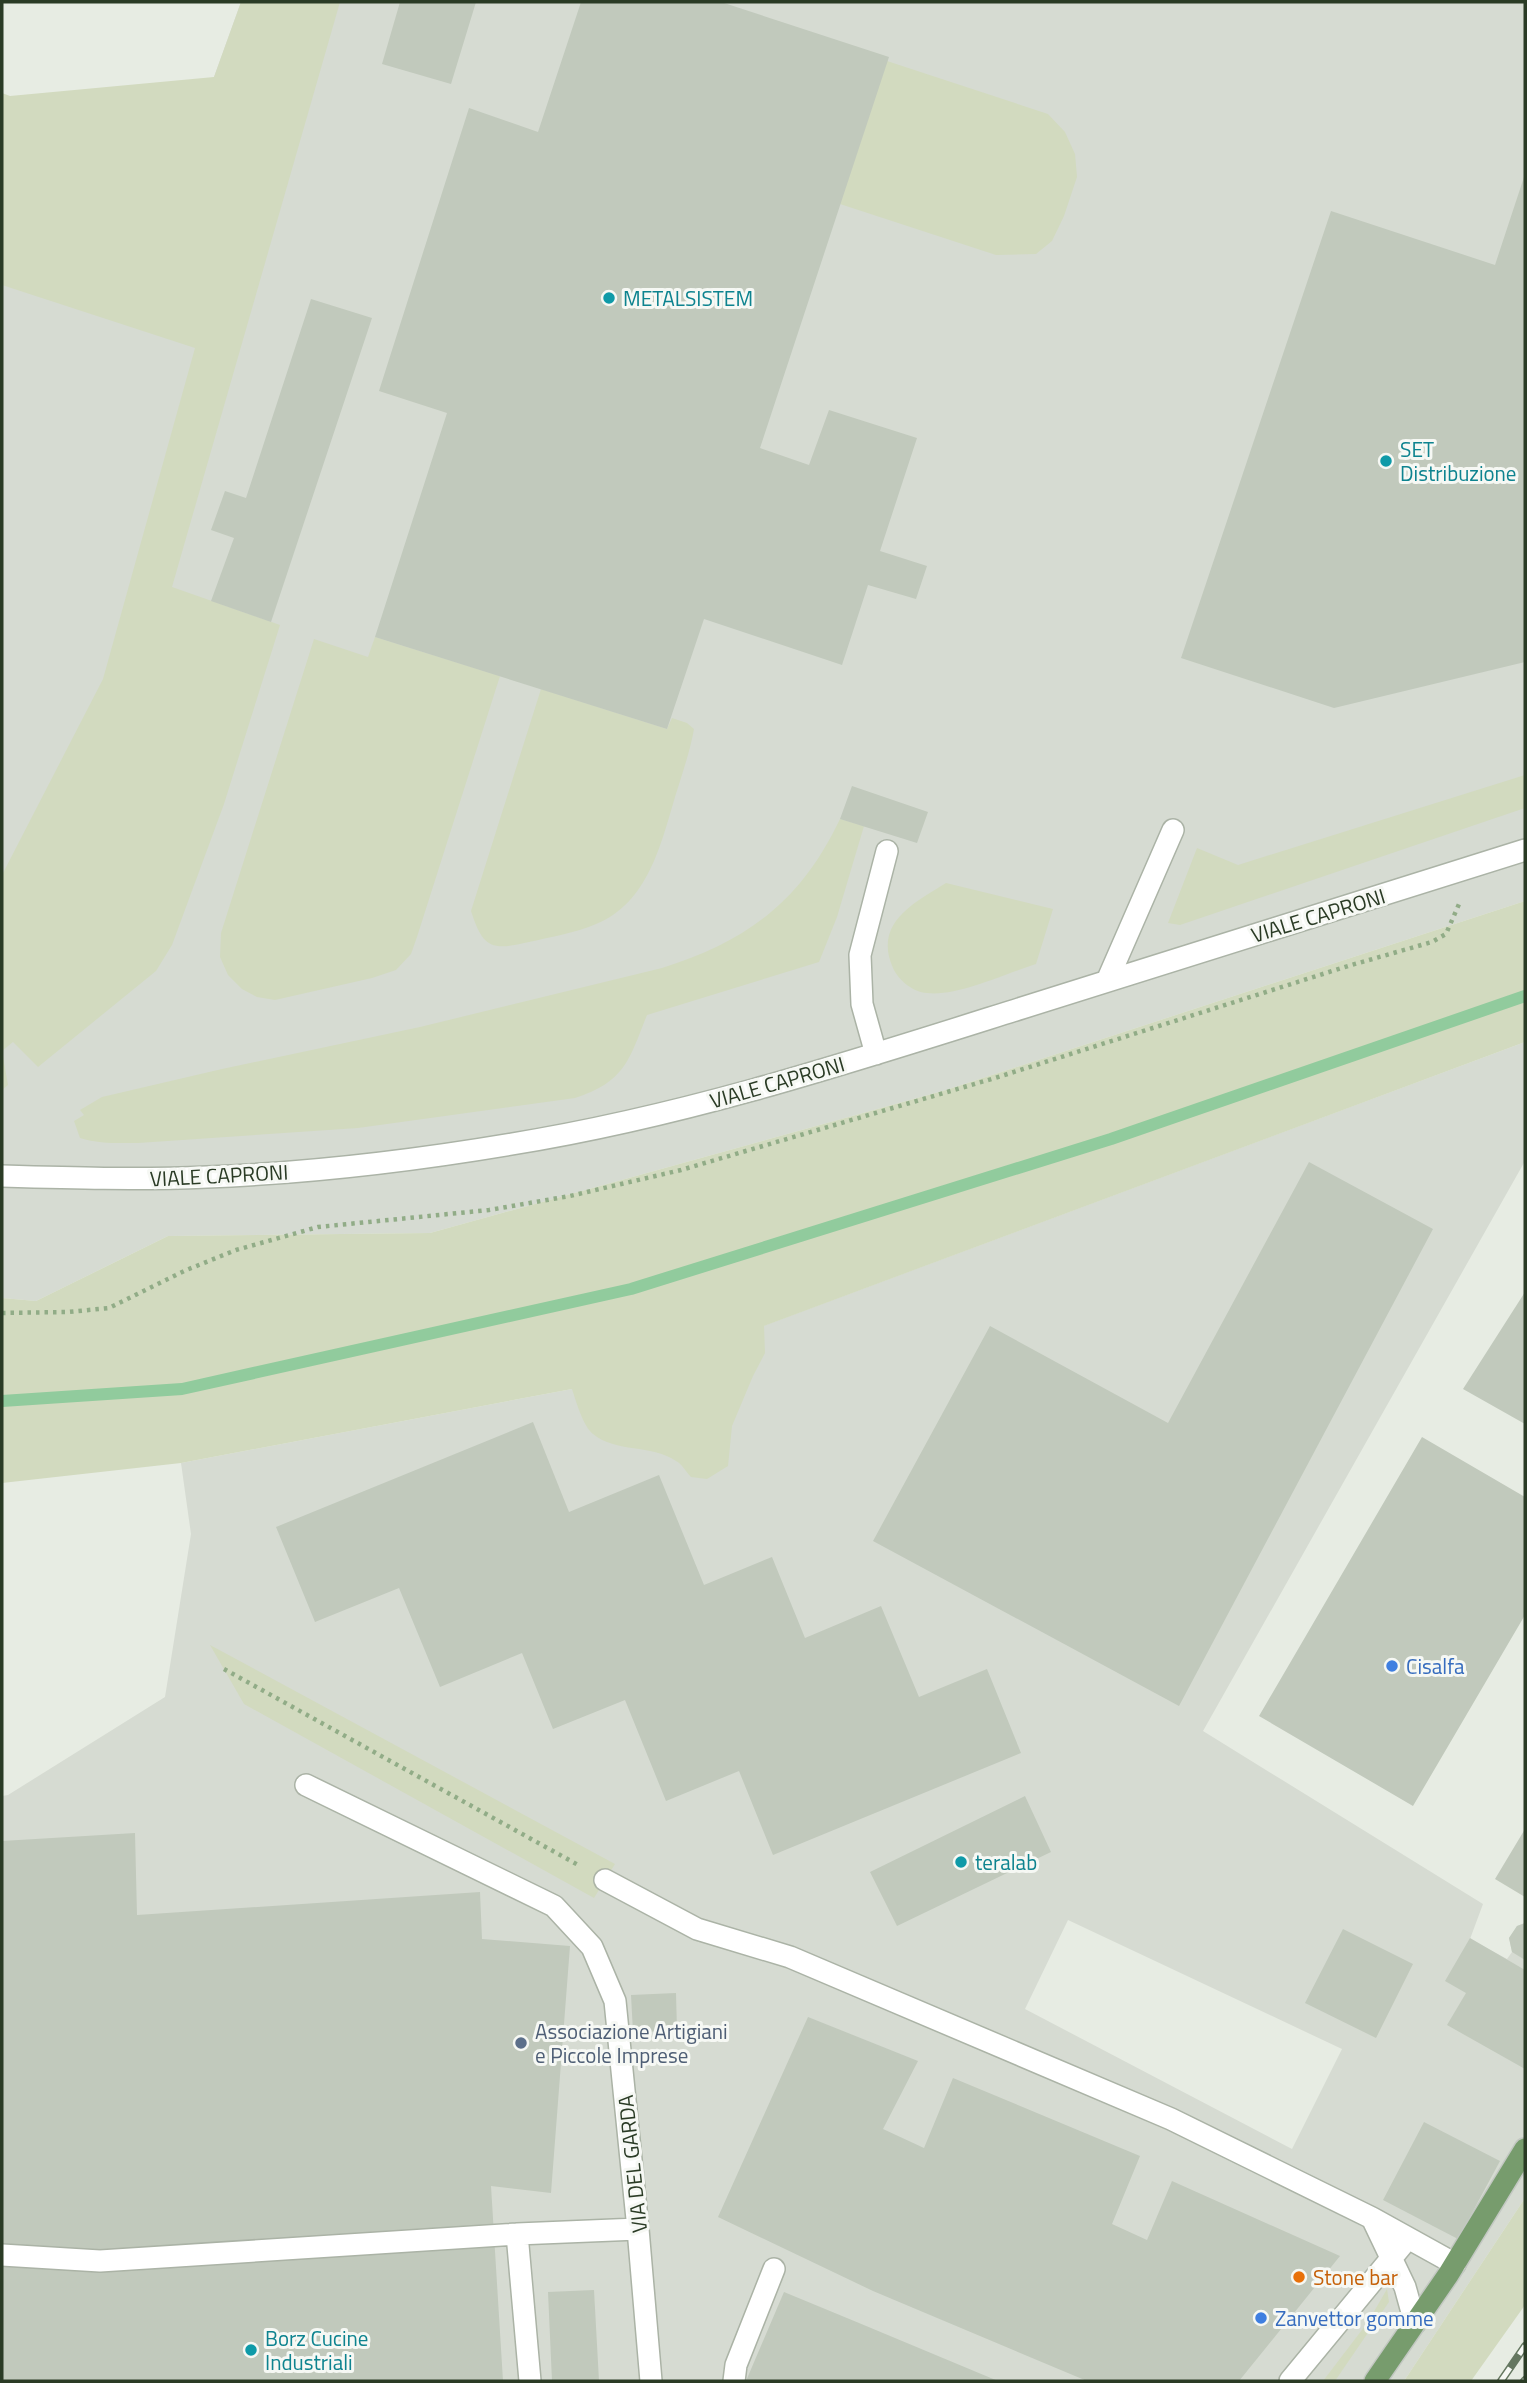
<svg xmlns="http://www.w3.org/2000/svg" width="1527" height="2383" viewBox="0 0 1527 2383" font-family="'Titillium Web',sans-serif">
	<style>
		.built { fill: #d6dbd2; fill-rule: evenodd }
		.green { fill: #d2dabf }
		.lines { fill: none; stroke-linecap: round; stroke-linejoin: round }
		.stream { stroke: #91cb9d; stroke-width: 12 }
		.building { fill: #c1c9bc }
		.minor-casing { stroke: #abb3a6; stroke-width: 24 }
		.major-casing { stroke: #c3c8c2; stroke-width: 24 }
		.path { stroke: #91ac87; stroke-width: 4.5; stroke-dasharray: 3.5 5; stroke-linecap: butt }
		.minor { stroke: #fff; stroke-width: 21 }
		.major { stroke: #779c6d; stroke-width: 21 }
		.rail-casing { stroke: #657760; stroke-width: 8 }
		.rail { stroke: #f6f8f4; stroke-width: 5; stroke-dasharray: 16; stroke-linecap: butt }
		.culture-dot { fill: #0f9aa8; stroke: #f6f8f4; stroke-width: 2.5 }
		.shop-dot { fill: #3f7fe0; stroke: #f6f8f4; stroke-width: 2.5 }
		.service-dot { fill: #5c6f8a; stroke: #f6f8f4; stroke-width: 2.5 }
		.food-dot { fill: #e8710a; stroke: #f6f8f4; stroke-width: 2.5 }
		.labels { text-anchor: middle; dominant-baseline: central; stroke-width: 6; stroke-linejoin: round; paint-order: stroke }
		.culture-label { font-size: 21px; fill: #0d838f; stroke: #f6f8f4; text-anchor: start }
		.street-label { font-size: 21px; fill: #2a3b25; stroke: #f6f8f4 }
		.shop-label { font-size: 21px; fill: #366cbe; stroke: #f6f8f4; text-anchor: start }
		.service-label { font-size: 21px; fill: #4e5e75; stroke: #f6f8f4; text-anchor: start }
		.food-label { font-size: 21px; fill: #c56008; stroke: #f6f8f4; text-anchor: start }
	</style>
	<rect width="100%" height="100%" fill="#e7ece3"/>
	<path class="built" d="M241 2H1525V901L946 1090 430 1233 168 1236 36 1301 2 1298V153L214 77Z
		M1525 1042V1161L1203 1731 1483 1904 1470 1939 1507 1959 1512 1952 1509 1938 1517 1926 1525 1923V2198L1404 2381H2V1796L8 1795 165 1697 191 1534 181 1463 572 1389 763 1326ZM1068 1920 1342 2049 1292 2149 1025 2009Z"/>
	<path class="green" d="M241 2H340L172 587 280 625 224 804 172 945 156 971 38 1067 13 1042 2 1051 8 1085 2 1090V875L103 679 195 348 2 285V93L10 96 214 77Z
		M887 61 1048 114 1065 132 1075 154 1077 177 1064 216 1052 241 1036 254 996 255 840 204Z
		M375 637 500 676 417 937 411 954 396 970 372 978 275 1000 257 997 242 989 228 975 220 957 221 933 314 639 368 657Z
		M541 689 667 729 672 718 687 723 694 729C690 752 682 774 675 797 661 844 648 903 596 924 575 933 551 937 529 942 491 951 483 948 471 911Z
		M1525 775V808L1180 925 1168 923 1197 848 1238 865Z
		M840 819 864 826 837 917 819 962 647 1015C629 1060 625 1082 575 1098L358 1128 138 1143C118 1143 99 1144 80 1138L74 1121 84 1115 80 1110 102 1097 222 1069 420 1027 662 968C748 941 801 901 840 819Z
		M946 883 1053 909 1036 964C1007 973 956 997 927 993 913 992 899 981 893 968 873 923 914 903 946 883Z
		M1525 901V1042L764 1326 765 1353 753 1376 732 1426 728 1466 707 1479 691 1477C686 1472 682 1464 676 1461 651 1444 616 1453 593 1434 583 1426 576 1401 572 1389L181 1463 2 1483V1298L36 1301 168 1236 430 1233 946 1090Z
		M210 1645 615 1864 594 1898 244 1704Z
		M1525 2198V2305L1471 2381H1404Z
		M1387 2289 1389 2302 1335 2381H1323L1368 2322Z"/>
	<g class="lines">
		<path class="stream" d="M2 1401 182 1389 631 1289 1111 1139 1525 996"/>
	</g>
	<path class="building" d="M400 2H476L451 84 382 64Z
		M581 2H721L889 57 760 448 809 465 829 410 917 438 880 551 927 566 916 599 868 585 842 665 704 619 667 729 375 637 447 413 379 391 469 108 538 132Z
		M1525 174V662L1334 708 1181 658 1331 211 1495 265Z
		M311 299 372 318 271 622 211 601 234 538 211 530 225 491 246 498Z
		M852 786 928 812 917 843 840 819Z
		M1309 1162 1433 1229 1179 1706 873 1541 990 1326 1168 1423Z
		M1525 1292V1424L1463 1389Z
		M533 1422 569 1512 659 1475 704 1585 772 1557 805 1638 881 1606 919 1697 987 1669 1021 1753 773 1855 739 1771 666 1801 625 1700 553 1729 522 1653 440 1687 399 1588 315 1622 276 1527Z
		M1422 1437 1525 1497V1615L1413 1806 1259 1716Z
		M1025 1796 1051 1852 897 1926 870 1872Z
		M1525 1829V1897L1495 1879Z
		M135 1833 137 1915 480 1892 482 1939 570 1946 551 2193 491 2186 503 2381H2V1841Z
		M1525 1923V1960L1512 1952 1509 1938 1517 1926Z
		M1343 1929 1413 1964 1376 2038 1305 2003Z
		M1470 1938 1525 1970V2069L1447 2025 1466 1993 1445 1981Z
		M676 1993 677 2031 633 2032 631 1995Z
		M808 2017 918 2061 883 2129 924 2148 953 2078 1140 2156 1112 2224 1147 2240 1172 2181 1340 2256 1239 2381H1087L873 2291 718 2217Z
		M1424 2122 1500 2161 1458 2239 1383 2200Z
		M594 2290 599 2381H552L548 2292Z
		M784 2292 859 2323 998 2381H746Z"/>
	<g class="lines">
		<defs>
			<path id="minor" d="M1107 981 1173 830
				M876 1054 862 1004 860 955 887 851
				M2 1176C70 1178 138 1180 207 1177 309 1173 411 1161 512 1144 686 1116 854 1061 1022 1008 1189 955 1358 903 1525 850
				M306 1785 554 1906 592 1947 615 2001 638 2229 651 2381
				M605 1880 697 1929 790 1957 1171 2119 1372 2218 1455 2264
				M1372 2218 1405 2287 1415 2323
				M517 2234 530 2381
				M2 2255 100 2261 517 2234 638 2229
				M734 2381 736 2365 774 2269
				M1290 2381 1408 2238"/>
			<path id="major" d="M1375 2381 1448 2275 1525 2149"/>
		</defs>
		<use href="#minor" class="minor-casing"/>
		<use href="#major" class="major-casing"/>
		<path class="path" d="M2 1313 68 1312 109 1308 184 1271 236 1250 318 1227 489 1210 570 1196 681 1170 995 1078 1348 966 1432 942 1446 934 1459 904
			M224 1669 580 1866"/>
		<use href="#minor" class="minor"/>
		<use href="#major" class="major"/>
		<defs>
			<path id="rail" d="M1501 2381 1525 2346
				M1524 2381 1525 2380"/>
		</defs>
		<use href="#rail" class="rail-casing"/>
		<use href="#rail" class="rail"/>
	</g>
	<g class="culture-dot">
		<circle cx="609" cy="298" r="7"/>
		<circle cx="1386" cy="461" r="7"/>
		<circle cx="961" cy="1862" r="7"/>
		<circle cx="251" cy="2350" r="7"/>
	</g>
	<g class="shop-dot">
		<circle cx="1392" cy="1666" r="7"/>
		<circle cx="1261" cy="2318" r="7"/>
	</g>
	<circle class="service-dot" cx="521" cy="2043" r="7"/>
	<circle class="food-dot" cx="1299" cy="2277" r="7"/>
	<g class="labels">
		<g class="culture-label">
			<text x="623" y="298">METALSISTEM</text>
			<text x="1400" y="449">SET<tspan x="1400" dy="24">Distribuzione</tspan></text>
			<text x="975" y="1862">teralab</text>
			<text x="265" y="2338">Borz Cucine<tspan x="265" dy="24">Industriali</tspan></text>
		</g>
		<g class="street-label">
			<text transform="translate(1318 915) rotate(-17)">VIALE CAPRONI</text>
			<text transform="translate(777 1082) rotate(-16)">VIALE CAPRONI</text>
			<text transform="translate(219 1175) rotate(-3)">VIALE CAPRONI</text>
			<text transform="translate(632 2164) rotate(-96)">VIA DEL GARDA</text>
		</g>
		<g class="shop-label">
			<text x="1406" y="1666">Cisalfa</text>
			<text x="1275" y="2318">Zanvettor gomme</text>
		</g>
		<g class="service-label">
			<text x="535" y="2031">Associazione Artigiani<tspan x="535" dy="24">e Piccole Imprese</tspan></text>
		</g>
		<g class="food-label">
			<text x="1313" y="2277">Stone bar</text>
		</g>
	</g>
	<rect width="1527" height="2383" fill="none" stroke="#2a3b25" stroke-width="7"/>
</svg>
